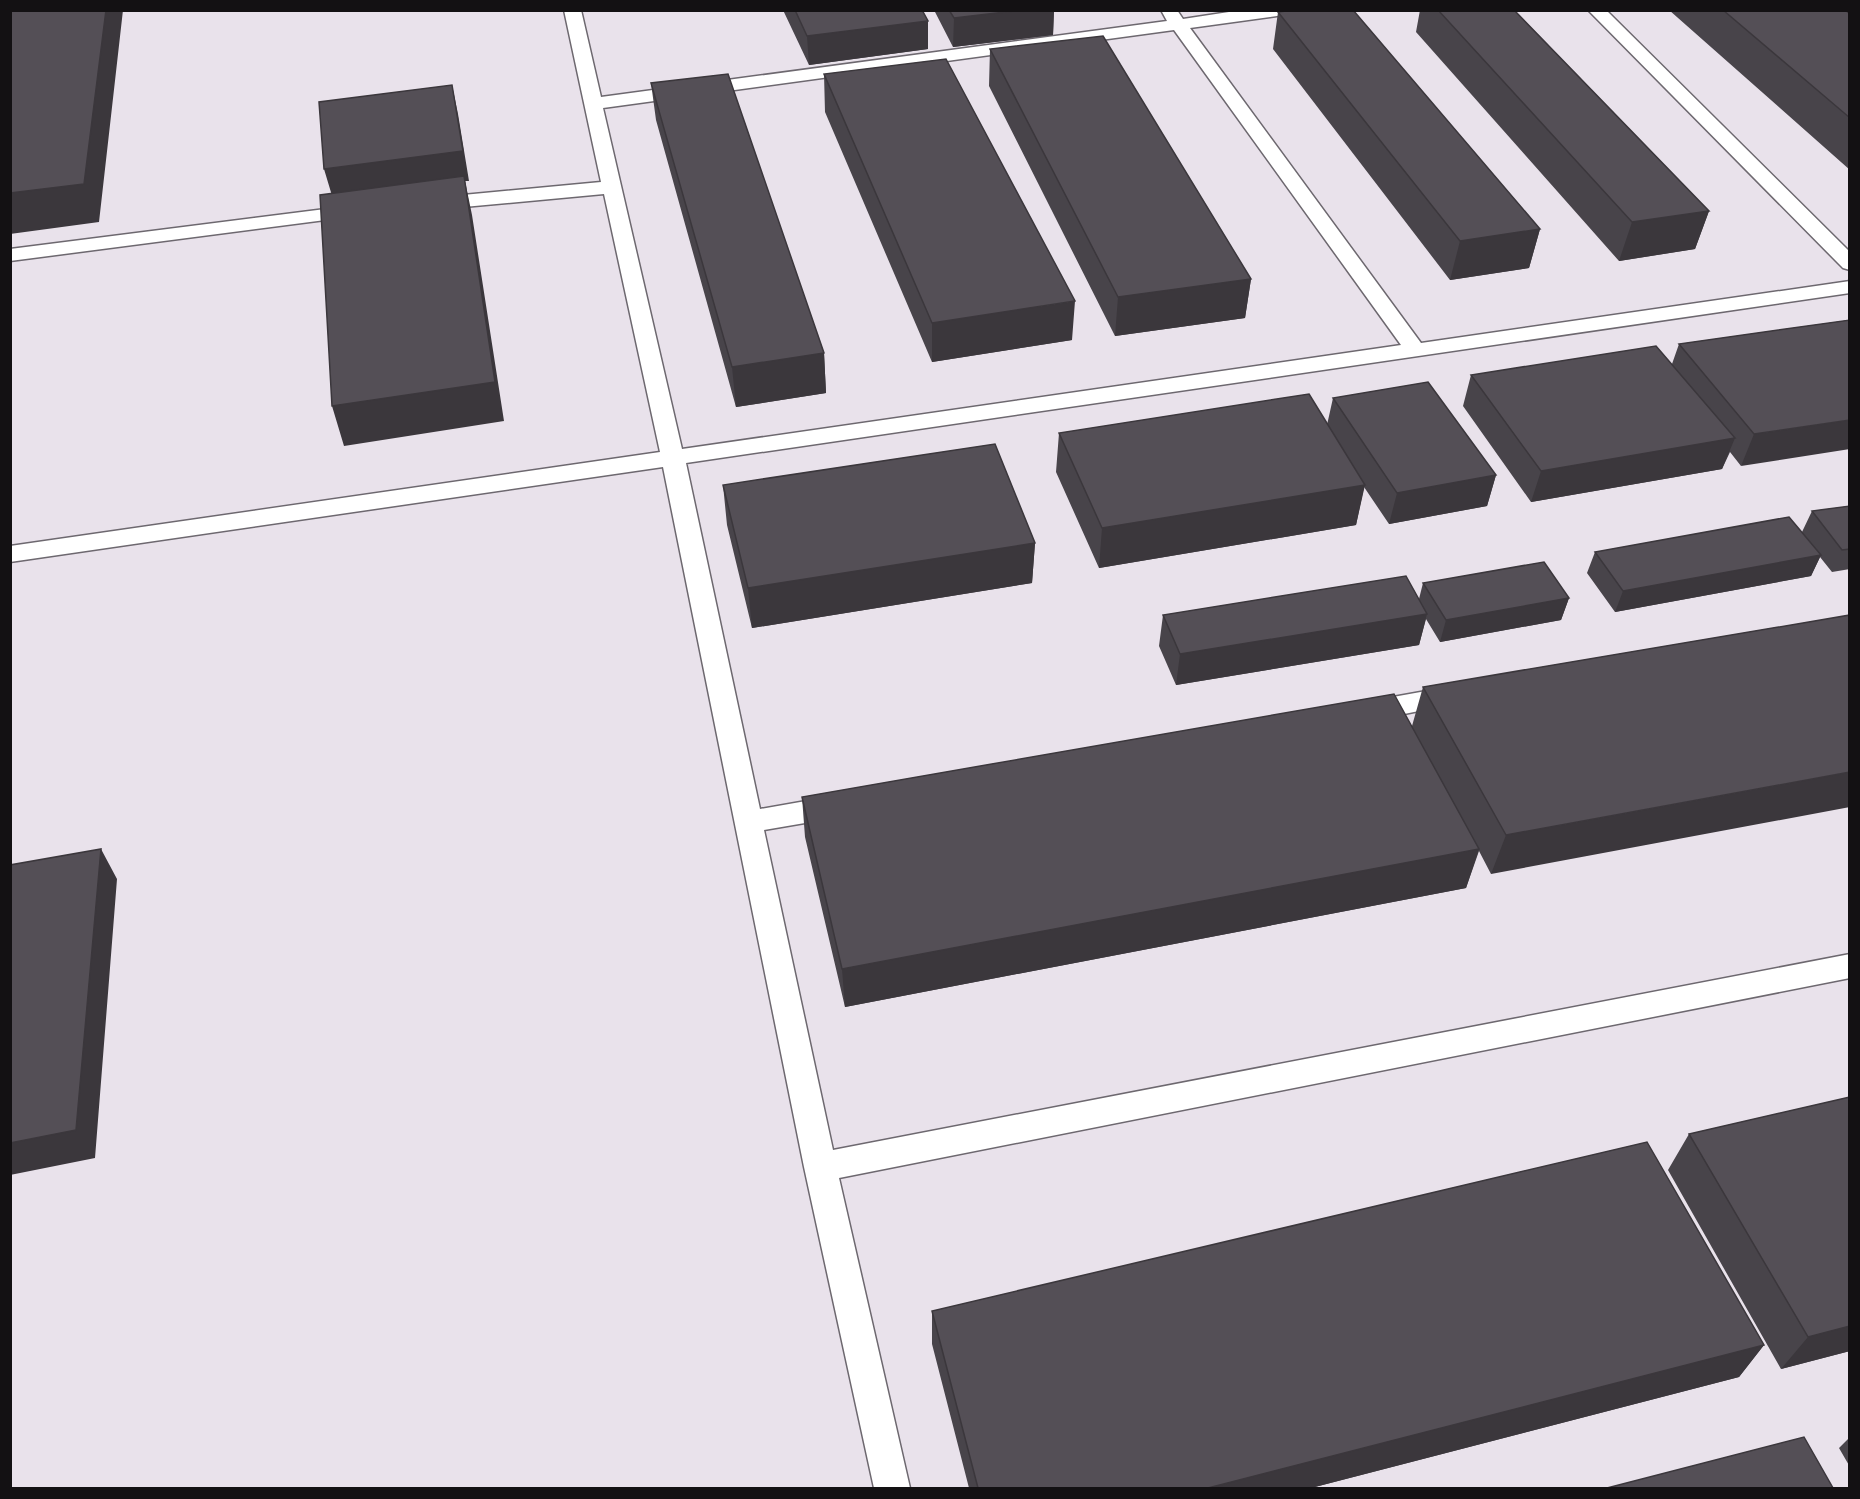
<svg xmlns="http://www.w3.org/2000/svg" width="1860" height="1499" viewBox="0 0 1860 1499" font-family="'Noto Serif',serif">
	<style>
		.lines { fill: none; stroke-linecap: round; stroke-linejoin: round }
		.lane-casing { stroke: #6d686f; stroke-width: 3 }
		.lane { fill: #fff; fill-rule: evenodd }
		.wall { fill: #48444a }
		.shaded-wall { fill: #3b373c }
		.building { fill: #544f56; stroke: #3b373c; stroke-width: 1.5 }
	</style>
	<rect width="100%" height="100%" fill="#e9e2eb"/>
	<g class="lines">
		<defs>
			<path id="lane" d="M564 10H581L601 97 1167 21 1161 10H1177L1183 19 1242 10H1292L1284 15 1190 28 1421 343 1850 281V293L686 463 760 809 840 795 850 799 854 806 850 813 840 817 764 830 833 1150 1850 954V978L839 1178 910 1488H874L804 1167 663 467 10 562V546L660 452 604 194 431 210 424 208 421 204 424 200 431 198 601 182ZM1174 30 1401 345 682 449 603 108Z
				M1588 10H1606L1850 252V270L1843 268Z
				M357 205 364 207 367 211 364 215 10 261V249Z
				M1454 686 1463 688 1467 695 1463 702 1365 722 1356 719 1352 712 1356 705 1365 702Z"/>
		</defs>
		<use href="#lane" class="lane-casing"/>
		<use href="#lane" class="lane"/>
	</g>
	<path class="wall" d="M783 10H922L928 49 809 65Z
		M934 10H1054L1053 35 953 47Z
		M1420 10H1514L1709 211 1695 249 1619 261 1416 32Z
		M1669 10H1845L1850 14V170Z
		M1278 12 1540 229 1529 268 1450 280 1273 49Z
		M990 49 1251 279 1245 318 1115 336 989 86Z
		M824 74 1072 340 932 362 825 112Z
		M651 83 824 353 826 393 736 407 656 120Z
		M1850 320 1741 466 1730 452 1722 469 1531 502 1463 406 1471 375 1672 364 1679 344Z
		M1333 398 1496 475 1487 506 1389 524 1364 487 1356 525 1099 568 1056 472 1059 433 1327 425Z
		M723 485 1035 543 1032 583 752 628 727 525Z
		M1850 506V569L1832 572 1820 557 1811 576 1615 612 1587 573 1595 552 1802 532 1812 511Z
		M1423 583 1569 598 1561 620 1440 642 1426 619 1419 645 1176 685 1159 646 1163 615 1419 599Z
		M1850 615 1491 874 1479 851 1466 888 845 1007 805 837 802 797 1412 726 1423 687Z
		M1850 1097V1351L1781 1369 1668 1170 1689 1134Z
		M932 1311 1764 1345 1739 1377 1311 1488H969L932 1344Z
		M1850 1437V1467L1839 1448Z"/>
	<path class="shaded-wall" d="M106 10H123L99 222 10 234V193Z
		M1022 10H1054L1053 35 953 47 954 18Z
		M928 21V49L809 65 807 36Z
		M452 85 458 114 469 181H465L472 215 504 421 344 446 332 406 333 199 324 169Z
		M1709 211 1695 249 1619 261 1632 222Z
		M1540 229 1529 268 1450 280 1460 241Z
		M1251 279 1245 318 1115 336 1118 297Z
		M1075 301 1072 340 932 362V323Z
		M824 353 826 393 736 407 732 367Z
		M1850 420V449L1741 466 1754 434Z
		M1735 438 1722 469 1531 502 1541 471Z
		M1496 475 1487 506 1389 524 1397 493Z
		M1365 485 1356 525 1099 568 1102 528Z
		M1035 543 1032 583 752 628 748 588Z
		M1821 555 1811 576 1615 612 1623 591Z
		M1569 598 1561 620 1440 642 1446 620Z
		M1427 614 1419 645 1176 685 1180 654Z
		M1850 772V807L1491 874 1506 835Z
		M101 849 117 879 95 1158 10 1175V1143Z
		M1479 849 1466 888 845 1007 842 969Z
		M1850 1326V1351L1781 1369 1808 1337Z
		M1764 1345 1739 1377 1311 1488H1208Z"/>
	<path class="building" d="M10 10H106L84 184 10 193Z
		M795 10H922L928 21 807 36Z
		M949 10H1022L954 18Z
		M1294 10H1353L1540 229 1460 241 1278 12Z
		M1438 10H1514L1709 211 1632 222Z
		M1723 10H1845L1850 14V118Z
		M1103 36 1251 279 1118 297 990 49Z
		M946 59 1075 301 932 323 824 74Z
		M728 74 824 353 732 367 651 83Z
		M452 85 463 151 324 169 319 102Z
		M464 176 495 382 332 406 320 195Z
		M1850 320V420L1754 434 1679 344Z
		M1656 346 1735 438 1541 471 1471 375Z
		M1428 382 1496 475 1397 493 1333 398Z
		M1309 394 1365 485 1102 528 1059 433Z
		M995 444 1035 543 748 588 723 485Z
		M1850 506V549L1842 550 1812 511Z
		M1789 517 1821 555 1623 591 1595 552Z
		M1544 562 1569 598 1446 620 1423 583Z
		M1406 576 1427 614 1180 654 1163 615Z
		M1850 615V772L1506 835 1423 687Z
		M1394 694 1479 849 842 969 802 797Z
		M101 849 76 1130 10 1143V865Z
		M1850 1097V1326L1808 1337 1689 1134Z
		M1647 1142 1764 1345 1208 1488H978L932 1311Z
		M1804 1437 1833 1488H1607Z"/>
	<rect width="1860" height="1499" fill="none" stroke="#131113" stroke-width="24"/>
</svg>
